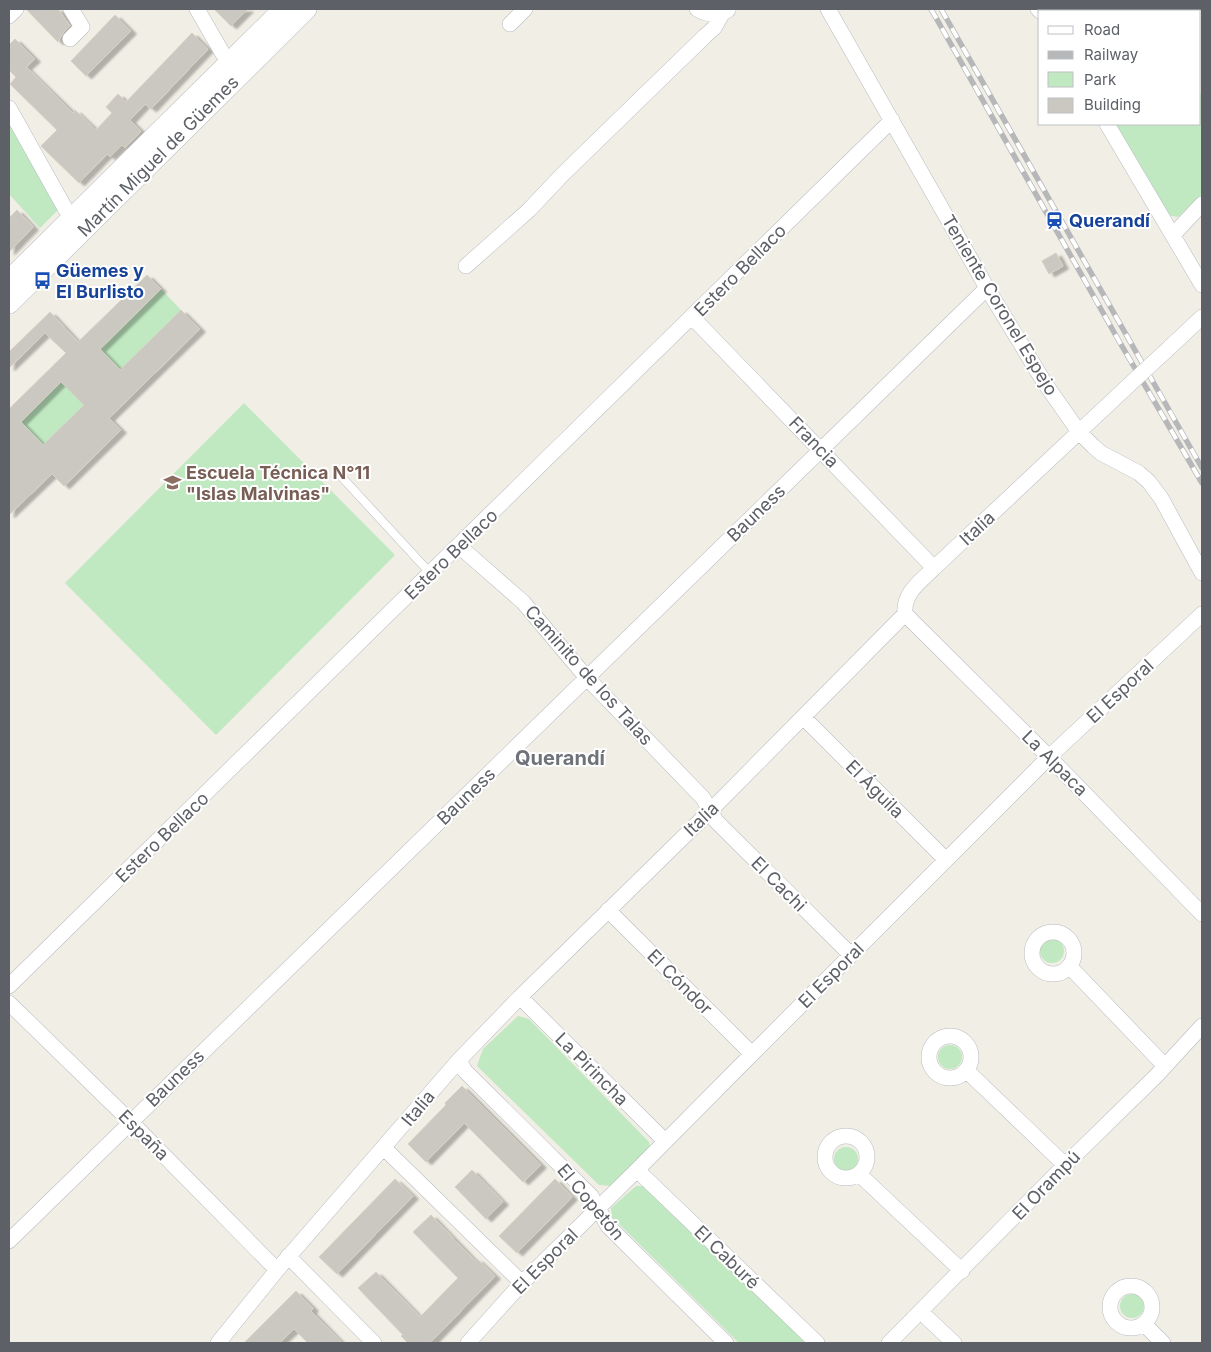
<svg xmlns="http://www.w3.org/2000/svg" width="1211" height="1352" viewBox="0 0 1211 1352" font-family="Inter,sans-serif">
	<style>
		.green { fill: #c0e9c1 }
		.building { fill: #cbc8c2; stroke: #d6d0c3; fill-rule: evenodd; filter: url(#shadow) }
		.lines { fill: none; stroke-linecap: round; stroke-linejoin: round }
		.service-casing { stroke: #b8bbc0; stroke-width: 9 }
		.minor-casing { stroke: #b8bbc0; stroke-width: 16 }
		.secondary-casing { stroke: #b9bcc2; stroke-width: 22 }
		.service { stroke: #fff; stroke-width: 8 }
		.minor { stroke: #fff; stroke-width: 15 }
		.secondary { stroke: #fff; stroke-width: 21 }
		.rail-casing { stroke: #b6b7b8; stroke-width: 5.5 }
		.rail { stroke: #fff; stroke-width: 4; stroke-dasharray: 11; stroke-linecap: butt }
		.minor-bridge-casing { stroke: #b8bbc0; stroke-width: 16; stroke-linecap: butt }
		.minor-bridge { stroke: #fff; stroke-width: 15 }
		.labels { text-anchor: middle; dominant-baseline: central; stroke-width: 4; stroke-linejoin: round; paint-order: stroke }
		.street-label { font-size: 18px; fill: #5d6167; stroke: #fff }
		.transit-label { font-size: 18px; font-weight: bold; fill: #164399; stroke: #fff; text-anchor: start }
		.education-label { font-size: 18px; font-weight: bold; fill: #785e54; stroke: #fff; text-anchor: start }
		.quarter-label { font-size: 20px; font-weight: bold; fill: #6e7379; stroke: #fff }
	</style>
	<defs>
		<filter id="shadow"><feDropShadow dx="5.5" dy="3" stdDeviation="1" flood-color="#0004"/></filter>
	</defs>
	<rect width="100%" height="100%" fill="#f0eee5"/>
	<path class="green" d="M1048 9H1173V11H1049Z
		M1200 93 1202 95V194L1178 217 1166 215 1114 124H1200Z
		M9 119 59 209 40 228 9 194Z
		M161 289 181 310 120 370 100 349Z
		M61 382 84 405 43 445 21 422Z
		M244 403 395 555 216 735 65 583Z
		M1040 951a12 12 0 1 1 24 0a12 12 0 1 1-24 0Z
		M518 1016 529 1019 649 1142 650 1149 614 1186 599 1185 477 1066 483 1049Z
		M938 1057a12 12 0 1 1 24 0a12 12 0 1 1-24 0Z
		M834 1159a12 12 0 1 1 24 0a12 12 0 1 1-24 0Z
		M636 1186H644L807 1343H739L612 1217 611 1208Z
		M1120 1306a12 12 0 1 1 24 0a12 12 0 1 1-24 0Z"/>
	<path class="building" d="M26 9H58L70 26 63 33 58 42Z
		M214 9H248L231 26Z
		M115 15 131 31 86 76 71 61Z
		M192 33 208 49 151 109 145 104 130 120 141 131 125 148 122 145 110 157 107 154 79 183 41 146 57 130 10 84 16 77 9 70V45L15 39 35 59 26 67 73 113 75 110 96 130 112 113 106 107 118 94 126 102Z
		M17 210 33 227 9 252V218Z
		M1056 253 1063 266 1049 274 1042 261Z
		M147 275 161 289 100 349 120 370 181 310 200 329 109 418 121 430 64 486 52 474 9 515V409L66 353 45 333 9 368V352L50 312 78 342ZM61 382 84 405 43 445 21 422Z
		M462 1086 541 1165 523 1182 464 1123 426 1162 408 1144 446 1105 445 1103Z
		M472 1170 503 1202 486 1219 455 1187Z
		M395 1179 413 1196 337 1274 319 1257Z
		M555 1179 572 1197 517 1253 499 1236Z
		M431 1215 475 1261 477 1259 495 1276 430 1343H408L401 1336 403 1335 358 1288 376 1272 420 1317 458 1278 413 1232Z
		M296 1291 313 1308 311 1311 342 1343H308L294 1329 279 1343H244Z"/>
	<g class="lines">
		<defs>
			<path id="service" d="M339 474 431 574"/>
			<path id="minor" d="M197 9 223 54 237 69
				M697 9C707 15 718 16 728 10
				M828 9 987 288 1044 382 1079 432 1093 446 1101 453 1139 473 1149 482 1161 498 1202 573
				M1038 9 1040 11
				M9 16 16 9
				M510 24 525 9
				M70 39 82 27 71 9
				M9 108 66 210 80 224
				M1107 124 1202 285
				M1173 235 1202 204
				M466 266 529 210 562 175 705 36 714 28 722 14
				M692 317 934 568
				M1169 348 1202 317
				M459 546 523 602 587 678 703 798 716 821 851 955
				M905 614 1049 757 1202 914
				M905 614C903 593 920 582 934 568L1129 385
				M803 717 946 860
				M608 910 752 1054
				M1032 953a21 21 0 1 1 42 0a21 21 0 1 1-42 0Z
				M1069 966 1165 1066
				M9 986 892 120
				M520 997 665 1141
				M9 1003 130 1121 277 1270
				M929 1057a21 21 0 1 1 42 0a21 21 0 1 1-42 0Z
				M459 1060 465 1071 591 1196 608 1226 726 1343
				M966 1070 1065 1165
				M825 1157a21 21 0 1 1 42 0a21 21 0 1 1-42 0Z
				M384 1148 522 1283
				M637 1170 817 1343
				M859 1174 962 1271
				M9 1241 987 288
				M288 1256 374 1343
				M1110 1307a21 21 0 1 1 42 0a21 21 0 1 1-42 0Z
				M921 1312 954 1343
				M1144 1324 1163 1343
				M218 1343 277 1270 459 1060 520 997 710 811 905 614
				M468 1343 522 1283 637 1170 752 1054 1049 757 1202 614
				M889 1343 1065 1165 1156 1076 1202 1026"/>
			<path id="secondary" d="M9 281 284 9
				M9 303 306 9"/>
		</defs>
		<use href="#service" class="service-casing"/>
		<use href="#minor" class="minor-casing"/>
		<use href="#secondary" class="secondary-casing"/>
		<use href="#service" class="service"/>
		<use href="#minor" class="minor"/>
		<use href="#secondary" class="secondary"/>
		<defs>
			<path id="rail" d="M931 9 1119 341 1202 483
				M941 9 1202 468"/>
		</defs>
		<use href="#rail" class="rail-casing"/>
		<use href="#rail" class="rail"/>
		<defs>
			<path id="minor-bridge" d="M1129 385 1169 348"/>
		</defs>
		<use href="#minor-bridge" class="minor-bridge-casing"/>
		<use href="#minor-bridge" class="minor-bridge"/>
	</g>
	<defs>
		<symbol id="station-bare" viewBox="-9 -9 18 18"><path d="M-3-6H3Q5-6 5-4V2Q5 4 3 4L4.5 6H3L1.5 4h-3L-3 6H-4.5L-3 4Q-5 4-5 2V-4Q-5-6-3-6ZM-3.5-4v3h7v-3ZM-3.5 1v1.5H-2V1ZM2 1v1.5H3.5V1Z" fill="#1a4fb4" stroke="#fff" stroke-width="2.5" paint-order="stroke"/></symbol>
		<symbol id="bus-bare" viewBox="-9 -9 18 18"><path d="M-5-6H5V4H4V6H2V4H-2V6H-4V4H-5ZM-3.5-4V0h7V-4ZM-3.5 1.2v1.5H-2V1.2ZM2 1.2v1.5H3.5V1.2Z" fill="#1a4fb4" stroke="#fff" stroke-width="2.5" paint-order="stroke"/></symbol>
		<symbol id="school-bare" viewBox="-9 -9 18 18"><path d="M0-5L7-2L0 1L-7-2ZM-4 1L0 2.5L4 1V4Q0 6-4 4Z" fill="#8d6e63" stroke="#fff" stroke-width="2.5" paint-order="stroke"/></symbol>
	</defs>
	<g fill-rule="evenodd">
		<use href="#station-bare" x="1042" y="208" width="25" height="25"/>
		<use href="#bus-bare" x="30" y="268" width="25" height="25"/>
		<use href="#school-bare" x="160" y="470" width="25" height="25"/>
	</g>
	<g class="labels">
		<g class="street-label">
			<text transform="translate(158 156) rotate(-45)">Martín Miguel de Güemes</text>
			<text transform="translate(740 270) rotate(-45)">Estero Bellaco</text>
			<text transform="translate(1000 305) rotate(59)">Teniente Coronel Espejo</text>
			<text transform="translate(814 442) rotate(46)">Francia</text>
			<text transform="translate(756 513) rotate(-44)">Bauness</text>
			<text transform="translate(977 528) rotate(-43)">Italia</text>
			<text transform="translate(451 554) rotate(-44)">Estero Bellaco</text>
			<text transform="translate(589 675) rotate(48)">Caminito de los Talas</text>
			<text transform="translate(1120 691) rotate(-43)">El Esporal</text>
			<text transform="translate(1055 763) rotate(45)">La Alpaca</text>
			<text transform="translate(875 789) rotate(45)">El Águila</text>
			<text transform="translate(466 796) rotate(-44)">Bauness</text>
			<text transform="translate(701 819) rotate(-44)">Italia</text>
			<text transform="translate(162 837) rotate(-44)">Estero Bellaco</text>
			<text transform="translate(779 884) rotate(45)">El Cachi</text>
			<text transform="translate(831 975) rotate(-45)">El Esporal</text>
			<text transform="translate(680 982) rotate(45)">El Cóndor</text>
			<text transform="translate(592 1069) rotate(45)">La Pirincha</text>
			<text transform="translate(175 1078) rotate(-44)">Bauness</text>
			<text transform="translate(418 1108) rotate(-50)">Italia</text>
			<text transform="translate(144 1135) rotate(45)">España</text>
			<text transform="translate(1046 1185) rotate(-46)">El Orampú</text>
			<text transform="translate(591 1202) rotate(50)">El Copetón</text>
			<text transform="translate(727 1257) rotate(44)">El Caburé</text>
			<text transform="translate(545 1261) rotate(-45)">El Esporal</text>
		</g>
		<g class="transit-label">
			<text x="1069" y="220">Querandí</text>
			<text x="56" y="270">Güemes y<tspan x="56" dy="21">El Burlisto</tspan></text>
		</g>
		<g class="education-label">
			<text x="186" y="472">Escuela Técnica N°11<tspan x="186" dy="21">"Islas Malvinas"</tspan></text>
		</g>
		<g class="quarter-label">
			<text x="560" y="758">Querandí</text>
		</g>
	</g>
	<rect width="1211" height="1352" fill="none" stroke="#5d6167" stroke-width="20"/>
	<rect x="1038" y="10" width="162" height="115" fill="#ffffff" stroke="#bec0c2"/>
	<rect x="1048" y="26" width="25" height="8" fill="#ffffff" stroke="#bec0c2"/>
	<text x="1084" y="35" font-size="15" fill="#5d6167">Road</text>
	<rect x="1048" y="51" width="25" height="8" fill="#b6b7b8" stroke="#bec0c2"/>
	<text x="1084" y="60" font-size="15" fill="#5d6167">Railway</text>
	<rect x="1048" y="72" width="25" height="15" fill="#c0e9c1" stroke="#bec0c2"/>
	<text x="1084" y="85" font-size="15" fill="#5d6167">Park</text>
	<rect x="1048" y="98" width="25" height="15" fill="#cbc8c2" stroke="#bec0c2"/>
	<text x="1084" y="110" font-size="15" fill="#5d6167">Building</text>
</svg>
